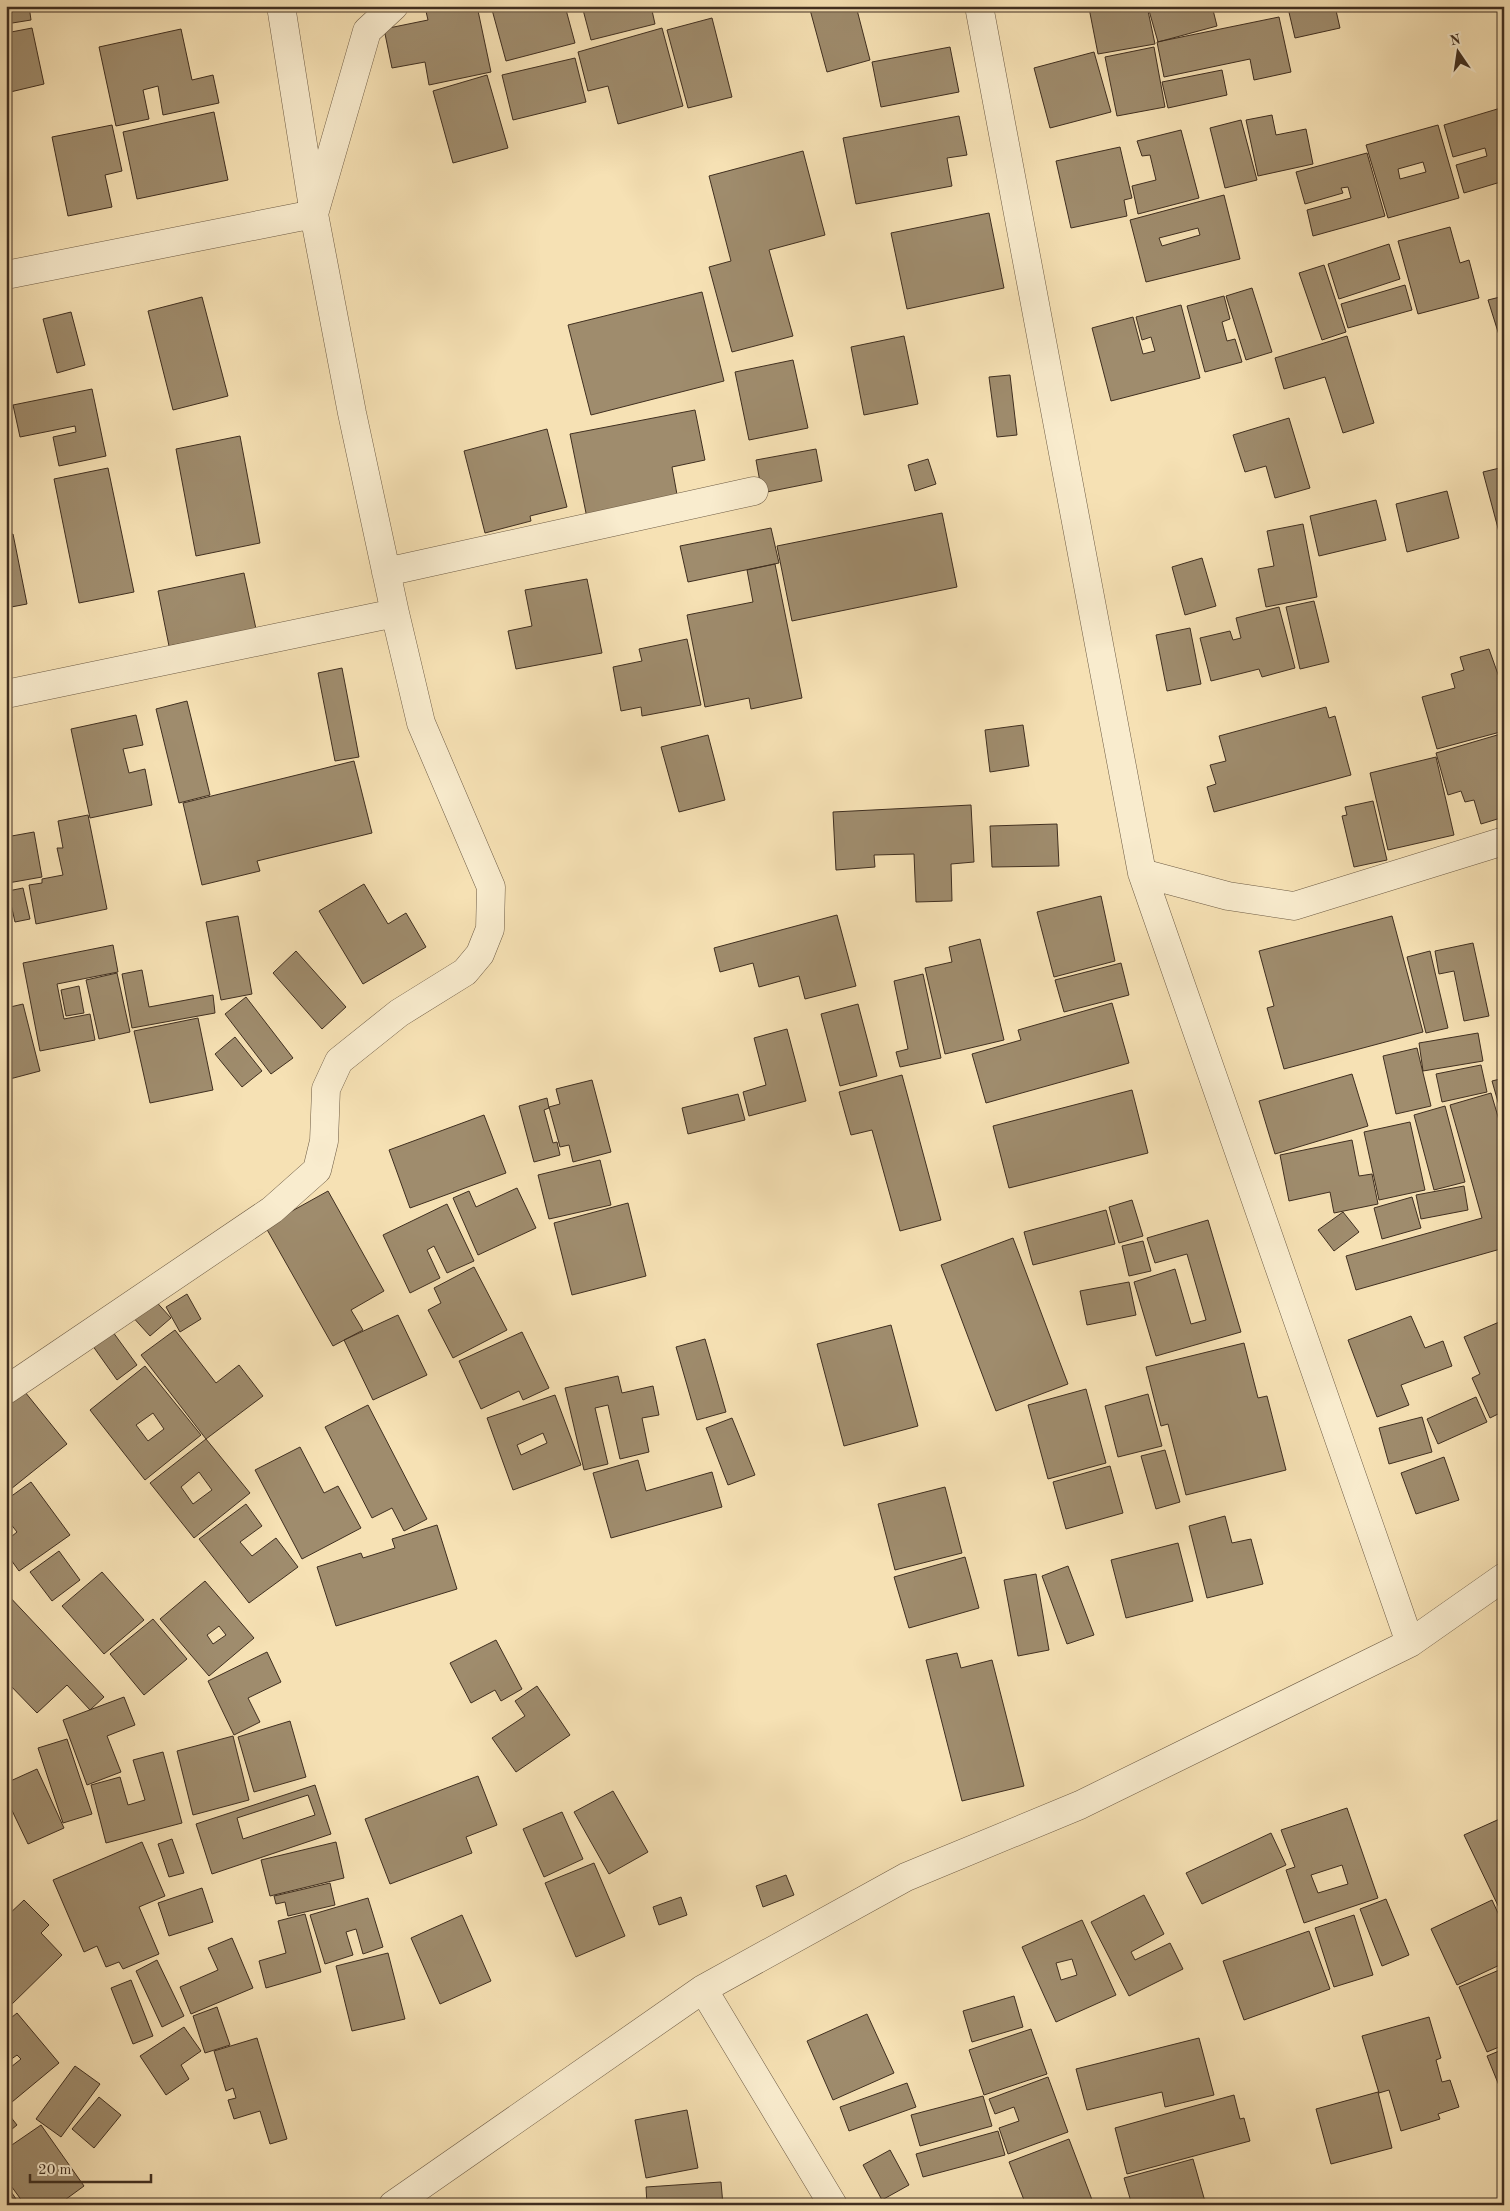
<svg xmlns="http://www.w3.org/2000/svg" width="1510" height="2211" viewBox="0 0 1510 2211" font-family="'Old Standard TT',serif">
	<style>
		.building { fill: #9f8c6d; stroke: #402f20; fill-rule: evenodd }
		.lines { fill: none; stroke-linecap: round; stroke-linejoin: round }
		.minor-casing { stroke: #6e5c45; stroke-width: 29 }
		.minor { stroke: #f9ecce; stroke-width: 28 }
	</style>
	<rect width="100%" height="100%" fill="#f6e1b4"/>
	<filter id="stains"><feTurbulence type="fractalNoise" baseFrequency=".004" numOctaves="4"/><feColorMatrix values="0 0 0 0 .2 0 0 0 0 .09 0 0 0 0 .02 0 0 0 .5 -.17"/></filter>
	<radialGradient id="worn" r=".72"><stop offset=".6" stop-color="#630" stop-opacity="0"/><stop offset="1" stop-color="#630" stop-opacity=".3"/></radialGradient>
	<path class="building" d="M6 6H29L31 20 6 24Z
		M477 6 491 72 429 85 425 62 392 68 384 29 428 20 425 7Z
		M491 6H565L575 43 506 61Z
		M582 6H651L655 24 591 40Z
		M809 6H856L870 60 827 72Z
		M1095 6H1147L1155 44 1098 54 1089 8Z
		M1212 6 1217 26 1158 42 1148 7Z
		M1296 6H1335L1340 28 1295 38 1288 8Z
		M1279 17 1291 72 1254 80 1250 59 1164 77 1157 42Z
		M712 18 732 97 688 108 667 30Z
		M32 28 44 84 6 93V33Z
		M662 28 683 106 618 124 608 86 588 91 578 52Z
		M181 29 192 80 213 75 219 103 163 115 158 86 143 90 149 119 116 126 99 47Z
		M950 47 959 92 881 107 872 62Z
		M1154 47 1165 107 1117 116 1105 57Z
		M1094 52 1111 112 1050 128 1034 68Z
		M575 58 586 102 513 120 502 75Z
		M1222 70 1227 95 1168 108 1162 82Z
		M487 75 508 148 453 163 433 91Z
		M1504 107V181L1464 193 1456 165 1487 156 1485 148 1453 157 1444 125Z
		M214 112 228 180 137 199 123 132Z
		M1272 115 1276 135 1306 129 1313 164 1258 176 1246 120Z
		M959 116 967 155 947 158 952 186 856 204 843 138Z
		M1241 120 1257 180 1225 188 1210 128Z
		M112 125 122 171 105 175 112 207 68 216 52 137Z
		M1438 125 1459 198 1388 218 1366 145ZM1423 162 1426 172 1400 179 1398 169Z
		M1181 130 1199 198 1138 214 1132 186 1156 180 1150 155 1142 156 1137 141Z
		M1120 147 1132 198 1124 200 1127 216 1071 228 1056 161Z
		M803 151 825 235 769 250 793 336 732 352 709 267 731 261 709 176Z
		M1367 153 1385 216 1313 236 1307 210 1351 198 1348 187 1341 188 1343 193 1305 204 1296 172Z
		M1224 195 1240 259 1146 282 1130 220ZM1198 228 1200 235 1162 246 1159 238Z
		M989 213 1004 288 907 309 891 233Z
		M1450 227 1460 263 1469 260 1479 298 1418 314 1398 241Z
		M1389 244 1400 279 1339 299 1328 264Z
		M1324 265 1346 332 1322 340 1299 273Z
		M1405 285 1412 310 1348 328 1341 304Z
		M1252 288 1272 352 1246 360 1226 296Z
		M702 292 724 381 591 415 568 325Z
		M1224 296 1230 319 1222 322 1227 341 1235 339 1242 362 1205 372 1187 306Z
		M1504 296V351L1488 300Z
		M202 297 228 396 173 410 148 311Z
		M1181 305 1200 378 1111 401 1092 328 1133 317 1143 354 1155 351 1151 337 1142 340 1136 317Z
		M71 312 85 365 57 373 43 319Z
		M904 336 918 404 864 415 851 347Z
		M1347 336 1374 423 1343 433 1325 377 1284 389 1275 358Z
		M793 360 808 428 749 440 735 372Z
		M1010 375 1017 435 997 437 989 377Z
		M92 389 106 456 59 466 53 437 76 432 75 426 20 437 13 405Z
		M695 410 705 460 672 467 678 500 587 518 570 434Z
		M1289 418 1310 488 1275 498 1266 466 1245 472 1233 435Z
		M547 429 567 507 530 516 531 521 485 533 464 451Z
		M240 436 260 543 196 556 176 449Z
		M816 449 822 481 762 493 756 460Z
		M928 459 936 484 915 491 908 465Z
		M1504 467V531L1499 532 1483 472Z
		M108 468 134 592 79 603 54 479Z
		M1447 491 1459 538 1407 552 1396 504Z
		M1376 500 1386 540 1319 556 1310 516Z
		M942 513 957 587 792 621 777 546Z
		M1303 524 1317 597 1266 607 1258 569 1274 566 1267 531Z
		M771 528 779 563 688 582 680 546Z
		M13 534 27 604 6 608V536Z
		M1202 558 1216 606 1185 615 1172 567Z
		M775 564 802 698 751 709 749 698 705 707 687 615 753 602 747 570Z
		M244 573 256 629 169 646 158 591Z
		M587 579 602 653 516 669 508 631 532 626 525 590Z
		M1314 601 1329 662 1300 669 1286 607Z
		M1279 607 1295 668 1262 677 1259 669 1211 681 1200 638 1230 631 1233 640 1241 638 1236 618Z
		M1190 628 1201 684 1167 691 1156 635Z
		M687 639 701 705 642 716 641 707 621 711 613 667 642 661 639 649Z
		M1489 649 1504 691V731L1437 749 1422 697 1455 688 1451 674 1464 670 1460 657Z
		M342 668 359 757 335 761 318 673Z
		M187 701 210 795 179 803 156 709Z
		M1326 707 1329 718 1335 716 1351 775 1214 812 1207 787 1216 784 1210 765 1226 761 1219 736Z
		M136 715 143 745 123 749 129 773 145 769 152 805 90 818 71 729Z
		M1023 725 1029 766 990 772 985 730Z
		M1504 733V817L1481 824 1474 800 1465 802 1461 791 1448 795 1436 753Z
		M708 735 725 800 679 812 661 747Z
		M1436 757 1454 835 1388 850 1370 773Z
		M354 761 372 833 257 861 260 871 202 885 183 803Z
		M1373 801 1387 860 1354 867 1342 816 1347 815 1345 807Z
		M971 805 974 862 951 864 952 901 916 902 914 854 874 855 875 867 836 870 833 812Z
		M88 815 107 909 36 924 29 885 42 883V879L63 875 57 848H63L58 821Z
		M1057 824 1059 866 992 867 990 826Z
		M34 832 42 877 8 883 6 837Z
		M364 884 388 924 406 913 426 947 363 984 319 911Z
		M23 888 30 919 15 922 8 891Z
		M1101 896 1115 961 1054 977 1037 912Z
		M837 915 856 986 805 999 799 976 759 987 753 963 720 972 714 948Z
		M238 916 252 994 221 1000 206 922Z
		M1392 916 1423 1032 1284 1069 1267 1008 1274 1006 1259 951Z
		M980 939 1004 1040 945 1054 925 968 952 962 949 947Z
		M1473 943 1489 1016 1464 1021 1454 971 1439 974 1435 951Z
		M113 945 118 972 57 984 64 1019 90 1014 95 1040 40 1051 23 963Z
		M296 951 346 1007 322 1029 273 973Z
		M1430 951 1448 1028 1426 1033 1407 957Z
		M1121 963 1129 995 1064 1012 1055 980Z
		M142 970 149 1007 213 995 215 1013 132 1028 122 974Z
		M117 973 130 1032 99 1039 86 980Z
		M923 974 941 1058 900 1067 896 1052 908 1049 894 981Z
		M79 986 84 1013 66 1016 61 990Z
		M246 997 293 1058 271 1074 225 1014Z
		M1112 1003 1129 1063 986 1103 972 1054 1021 1040 1018 1030Z
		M23 1004 40 1071 6 1080V1008Z
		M858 1004 877 1076 840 1086 821 1014Z
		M198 1018 213 1090 150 1103 134 1031Z
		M787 1029 806 1101 749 1116 743 1092 766 1085 754 1038Z
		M1478 1033 1483 1061 1423 1071 1419 1043Z
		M235 1037 262 1071 242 1087 215 1054Z
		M1417 1048 1431 1106 1396 1114 1383 1056Z
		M1481 1065 1487 1092 1442 1102 1436 1074Z
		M1352 1074 1368 1126 1275 1154 1259 1101Z
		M902 1075 941 1220 900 1231 872 1130 851 1135 839 1092Z
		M1504 1078V1123L1492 1081Z
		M592 1080 611 1152 573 1162 569 1145 560 1147 549 1107 560 1104 556 1089Z
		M1132 1090 1148 1153 1009 1188 993 1126Z
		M1491 1093 1504 1137V1248L1356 1290 1346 1256 1482 1218 1450 1105Z
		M738 1094 745 1120 688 1134 682 1108Z
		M547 1098 549 1108 544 1110 553 1143 557 1142 560 1155 534 1162 519 1106Z
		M1445 1106 1465 1182 1434 1190 1414 1115Z
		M484 1115 506 1173 410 1208 389 1150Z
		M1410 1122 1425 1190 1379 1200 1364 1132Z
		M1352 1140 1359 1176 1372 1174 1378 1204 1334 1213 1330 1192 1289 1201 1280 1155Z
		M600 1160 611 1205 549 1219 538 1175Z
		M1464 1186 1468 1210 1421 1219 1416 1195Z
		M517 1188 536 1228 478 1255 453 1198 469 1191 476 1207Z
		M328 1191 384 1291 351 1310 363 1330 333 1346 265 1226Z
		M1412 1197 1421 1228 1382 1239 1374 1208Z
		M1132 1200 1143 1236 1119 1243 1109 1207Z
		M628 1203 646 1276 572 1295 554 1223Z
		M447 1204 474 1261 447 1273 434 1246 427 1250 440 1278 410 1293 383 1235Z
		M1106 1210 1115 1244 1033 1265 1024 1232Z
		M1343 1212 1359 1232 1334 1251 1318 1230Z
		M1208 1220 1241 1332 1156 1356 1134 1282 1175 1269 1191 1324 1206 1320 1187 1254 1155 1263 1147 1238Z
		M1013 1238 1068 1384 996 1411 941 1265Z
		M1143 1241 1151 1271 1129 1276 1122 1246Z
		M474 1267 507 1330 453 1358 428 1310 441 1303 434 1288Z
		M1129 1282 1136 1315 1087 1325 1080 1291Z
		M187 1294 201 1319 180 1332 166 1307Z
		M151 1296 171 1318 150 1336 130 1314Z
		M398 1315 427 1375 373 1400 344 1340Z
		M1411 1316 1425 1348 1443 1341 1452 1366 1401 1385 1409 1405 1377 1417 1348 1340Z
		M1504 1320V1411L1490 1418 1472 1378 1480 1374 1464 1337Z
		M891 1325 918 1426 844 1446 817 1344Z
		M110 1328 137 1365 117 1380 90 1342Z
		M175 1330 216 1383 239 1365 263 1396 206 1439 141 1355Z
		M522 1332 549 1388 523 1400 519 1391 481 1409 459 1361Z
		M705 1339 726 1412 697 1420 676 1347Z
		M1244 1343 1258 1398 1267 1396 1286 1470 1186 1495 1168 1424 1161 1426 1146 1367Z
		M145 1366 201 1435 145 1480 90 1410ZM153 1413 164 1429 148 1441 136 1425Z
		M618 1376 622 1393 653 1386 659 1415 642 1418 649 1452 620 1459 608 1405 595 1408 608 1464 584 1470 565 1388Z
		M1086 1389 1106 1463 1048 1479 1028 1405Z
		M25 1392 67 1444 6 1493V1407Z
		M1148 1394 1162 1446 1118 1457 1105 1406Z
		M555 1395 581 1465 513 1490 487 1418ZM543 1433 547 1443 521 1455 517 1445Z
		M1476 1397 1487 1422 1438 1444 1427 1419Z
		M368 1405 427 1519 404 1531 392 1508 372 1518 325 1427Z
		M1422 1417 1432 1452 1389 1464 1379 1428Z
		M732 1418 755 1475 728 1485 706 1428Z
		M206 1439 250 1493 194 1538 150 1483ZM199 1472 212 1490 193 1504 181 1487Z
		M300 1447 324 1493 338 1486 361 1528 302 1559 255 1470Z
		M1165 1450 1180 1502 1156 1509 1141 1456Z
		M1444 1457 1459 1500 1416 1514 1401 1473Z
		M638 1460 646 1491 712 1472 722 1507 611 1538 593 1473Z
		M1110 1466 1123 1513 1066 1529 1053 1482Z
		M31 1482 70 1535 19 1571 6 1553V1541L17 1532 6 1518V1500Z
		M945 1487 962 1553 895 1570 878 1504Z
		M246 1504 262 1526 240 1542 252 1556 276 1538 298 1567 249 1603 199 1539Z
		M1225 1516 1232 1543 1251 1539 1263 1584 1207 1598 1189 1526Z
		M437 1525 457 1589 336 1626 317 1567 361 1553 363 1558 395 1548 392 1539Z
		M1178 1543 1193 1601 1126 1618 1111 1560Z
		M59 1551 80 1580 52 1601 30 1572Z
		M965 1557 979 1608 909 1628 894 1577Z
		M1068 1566 1094 1635 1067 1644 1042 1576Z
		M102 1572 144 1620 104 1654 62 1606Z
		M1036 1574 1049 1650 1018 1656 1004 1580Z
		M205 1581 254 1638 209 1676 160 1619ZM219 1626 226 1635 213 1644 207 1635Z
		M6 1593 104 1697 90 1710 67 1685 37 1713 6 1681Z
		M153 1619 187 1659 144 1695 110 1654Z
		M496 1640 522 1689 501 1701 495 1690 471 1703 450 1663Z
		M267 1652 281 1682 248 1698 260 1722 234 1735 208 1681Z
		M957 1653 961 1668 992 1660 1024 1786 962 1801 926 1660Z
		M537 1686 570 1735 516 1772 492 1738 525 1716 515 1701Z
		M124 1697 135 1725 107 1736 121 1772 87 1785 63 1720Z
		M290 1721 306 1777 254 1792 238 1737Z
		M233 1736 249 1800 193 1815 177 1751Z
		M67 1739 92 1814 63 1823 38 1748Z
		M163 1752 182 1823 106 1843 91 1785 120 1777 128 1805 145 1800 133 1760Z
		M37 1769 64 1828 28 1844 6 1798V1783Z
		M478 1776 497 1825 466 1837 472 1853 390 1884 365 1819Z
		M315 1785 331 1834 212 1874 196 1824ZM308 1795 315 1815 243 1839 237 1818Z
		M613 1791 648 1852 609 1874 574 1812Z
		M1347 1808 1378 1898 1304 1923 1286 1870 1295 1867 1281 1830ZM1342 1865 1348 1884 1318 1893 1311 1875Z
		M562 1812 583 1859 544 1877 523 1829Z
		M1504 1817V1918L1464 1835Z
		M1271 1833 1286 1865 1202 1904 1186 1873Z
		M172 1839 184 1873 169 1877 158 1844Z
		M142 1842 165 1896 139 1907 159 1954 123 1969 119 1962 106 1967 97 1946 84 1952 53 1880Z
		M336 1842 344 1878 270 1896 261 1860Z
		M594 1863 625 1936 576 1957 545 1883Z
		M786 1875 794 1895 763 1907 756 1886Z
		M330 1883 335 1905 288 1916 285 1902 276 1904 274 1896Z
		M202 1888 213 1922 169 1936 158 1903Z
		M1144 1895 1164 1934 1131 1952 1135 1960 1170 1943 1183 1969 1129 1996 1091 1922Z
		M681 1897 687 1915 659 1925 653 1907Z
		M368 1898 383 1947 363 1954 356 1929 346 1932 353 1955 325 1964 310 1915Z
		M1386 1899 1409 1955 1382 1966 1360 1909Z
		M24 1900 49 1925 41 1933 62 1955 9 2007 6 2004V1917Z
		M1492 1900 1504 1926V1963L1457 1985 1431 1929Z
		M305 1914 321 1972 266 1988 259 1961 286 1953 278 1921Z
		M462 1915 491 1981 440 2004 411 1938Z
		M1354 1915 1373 1975 1334 1987 1315 1928Z
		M1082 1920 1116 1995 1056 2022 1022 1947ZM1072 1959 1077 1975 1061 1980 1056 1963Z
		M1309 1931 1330 1989 1244 2020 1223 1961Z
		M232 1938 253 1988 191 2014 180 1987 218 1970 208 1948Z
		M388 1953 405 2019 352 2031 336 1966Z
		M157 1960 184 2016 162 2027 136 1971Z
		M1504 1968V2045L1487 2052 1459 1987Z
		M131 1980 153 2036 133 2044 111 1988Z
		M1014 1996 1023 2027 972 2042 963 2011Z
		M217 2007 230 2045 205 2053 193 2016Z
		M17 2013 59 2063 12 2102 6 2095V2071L21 2059 17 2055 6 2063V2022Z
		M867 2014 894 2073 833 2100 807 2041Z
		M1429 2017 1441 2058 1436 2060 1442 2082 1450 2080 1459 2107 1438 2114 1440 2119 1401 2131 1389 2090 1379 2093 1362 2036Z
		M184 2027 201 2051 181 2065 189 2079 166 2095 140 2056Z
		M1031 2029 1047 2074 984 2095 969 2050Z
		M257 2038 287 2139 270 2144 260 2111 234 2119 228 2100 236 2098 233 2088 226 2091 214 2051Z
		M1199 2038 1214 2095 1165 2107 1162 2092 1087 2110 1076 2069Z
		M1504 2049V2087L1500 2088 1487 2056Z
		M75 2066 100 2084 61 2137 36 2119Z
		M1048 2077 1068 2132 1008 2154 999 2128 1019 2121 1014 2107 995 2114 989 2099Z
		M907 2083 916 2107 849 2131 840 2107Z
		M1378 2092 1392 2148 1331 2164 1316 2109Z
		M1234 2095 1240 2119 1244 2118 1250 2141 1127 2174 1115 2128Z
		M983 2096 992 2126 920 2146 911 2115Z
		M99 2097 121 2115 94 2148 72 2129Z
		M687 2110 698 2168 646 2178 635 2120Z
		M6 2111 17 2125 6 2134Z
		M41 2125 84 2186 58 2205H25L6 2179V2149Z
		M998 2131 1005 2155 923 2177 916 2154Z
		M1069 2139 1094 2205H1026L1009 2162Z
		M890 2150 909 2185 882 2200 863 2165Z
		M1193 2159 1206 2205H1132L1124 2178Z
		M721 2182 723 2205H647L646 2187Z
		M10 2190 20 2205H6V2193Z"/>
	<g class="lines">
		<defs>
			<path id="minor" d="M979 6 1142 873 1410 1643
				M6 275 314 214 367 31 394 6
				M386 572 754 491
				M6 694 395 613
				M1142 873 1228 896 1294 906 1504 841
				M6 1390 272 1210 317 1170 324 1141 326 1089 339 1061 399 1013 465 972 480 954 490 929 491 887 421 723 395 613 352 413 314 214 281 6
				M703 1989 833 2205
				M393 2205 703 1989 906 1877 1080 1805 1410 1643 1504 1577"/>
		</defs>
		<use href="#minor" class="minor-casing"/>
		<use href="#minor" class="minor"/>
	</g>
	<rect width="1510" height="2211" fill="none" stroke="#f6e1b4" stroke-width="25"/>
	<rect x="8" y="8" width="1495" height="2196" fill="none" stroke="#402f20" stroke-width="2.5"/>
	<rect x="12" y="12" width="1485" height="2186" fill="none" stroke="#402f20"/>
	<g transform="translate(1458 52) rotate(347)" stroke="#f9ecce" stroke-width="4" paint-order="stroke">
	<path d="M0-4L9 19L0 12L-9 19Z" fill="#402f20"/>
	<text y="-8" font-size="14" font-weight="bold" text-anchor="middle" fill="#402f20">N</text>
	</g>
	<path d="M30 2174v8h121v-8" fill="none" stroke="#402f20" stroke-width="2.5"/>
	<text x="38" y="2174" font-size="15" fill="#402f20" stroke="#f9ecce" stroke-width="4" paint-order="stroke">20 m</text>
	<rect width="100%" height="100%" filter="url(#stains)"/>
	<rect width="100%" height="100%" fill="url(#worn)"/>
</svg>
